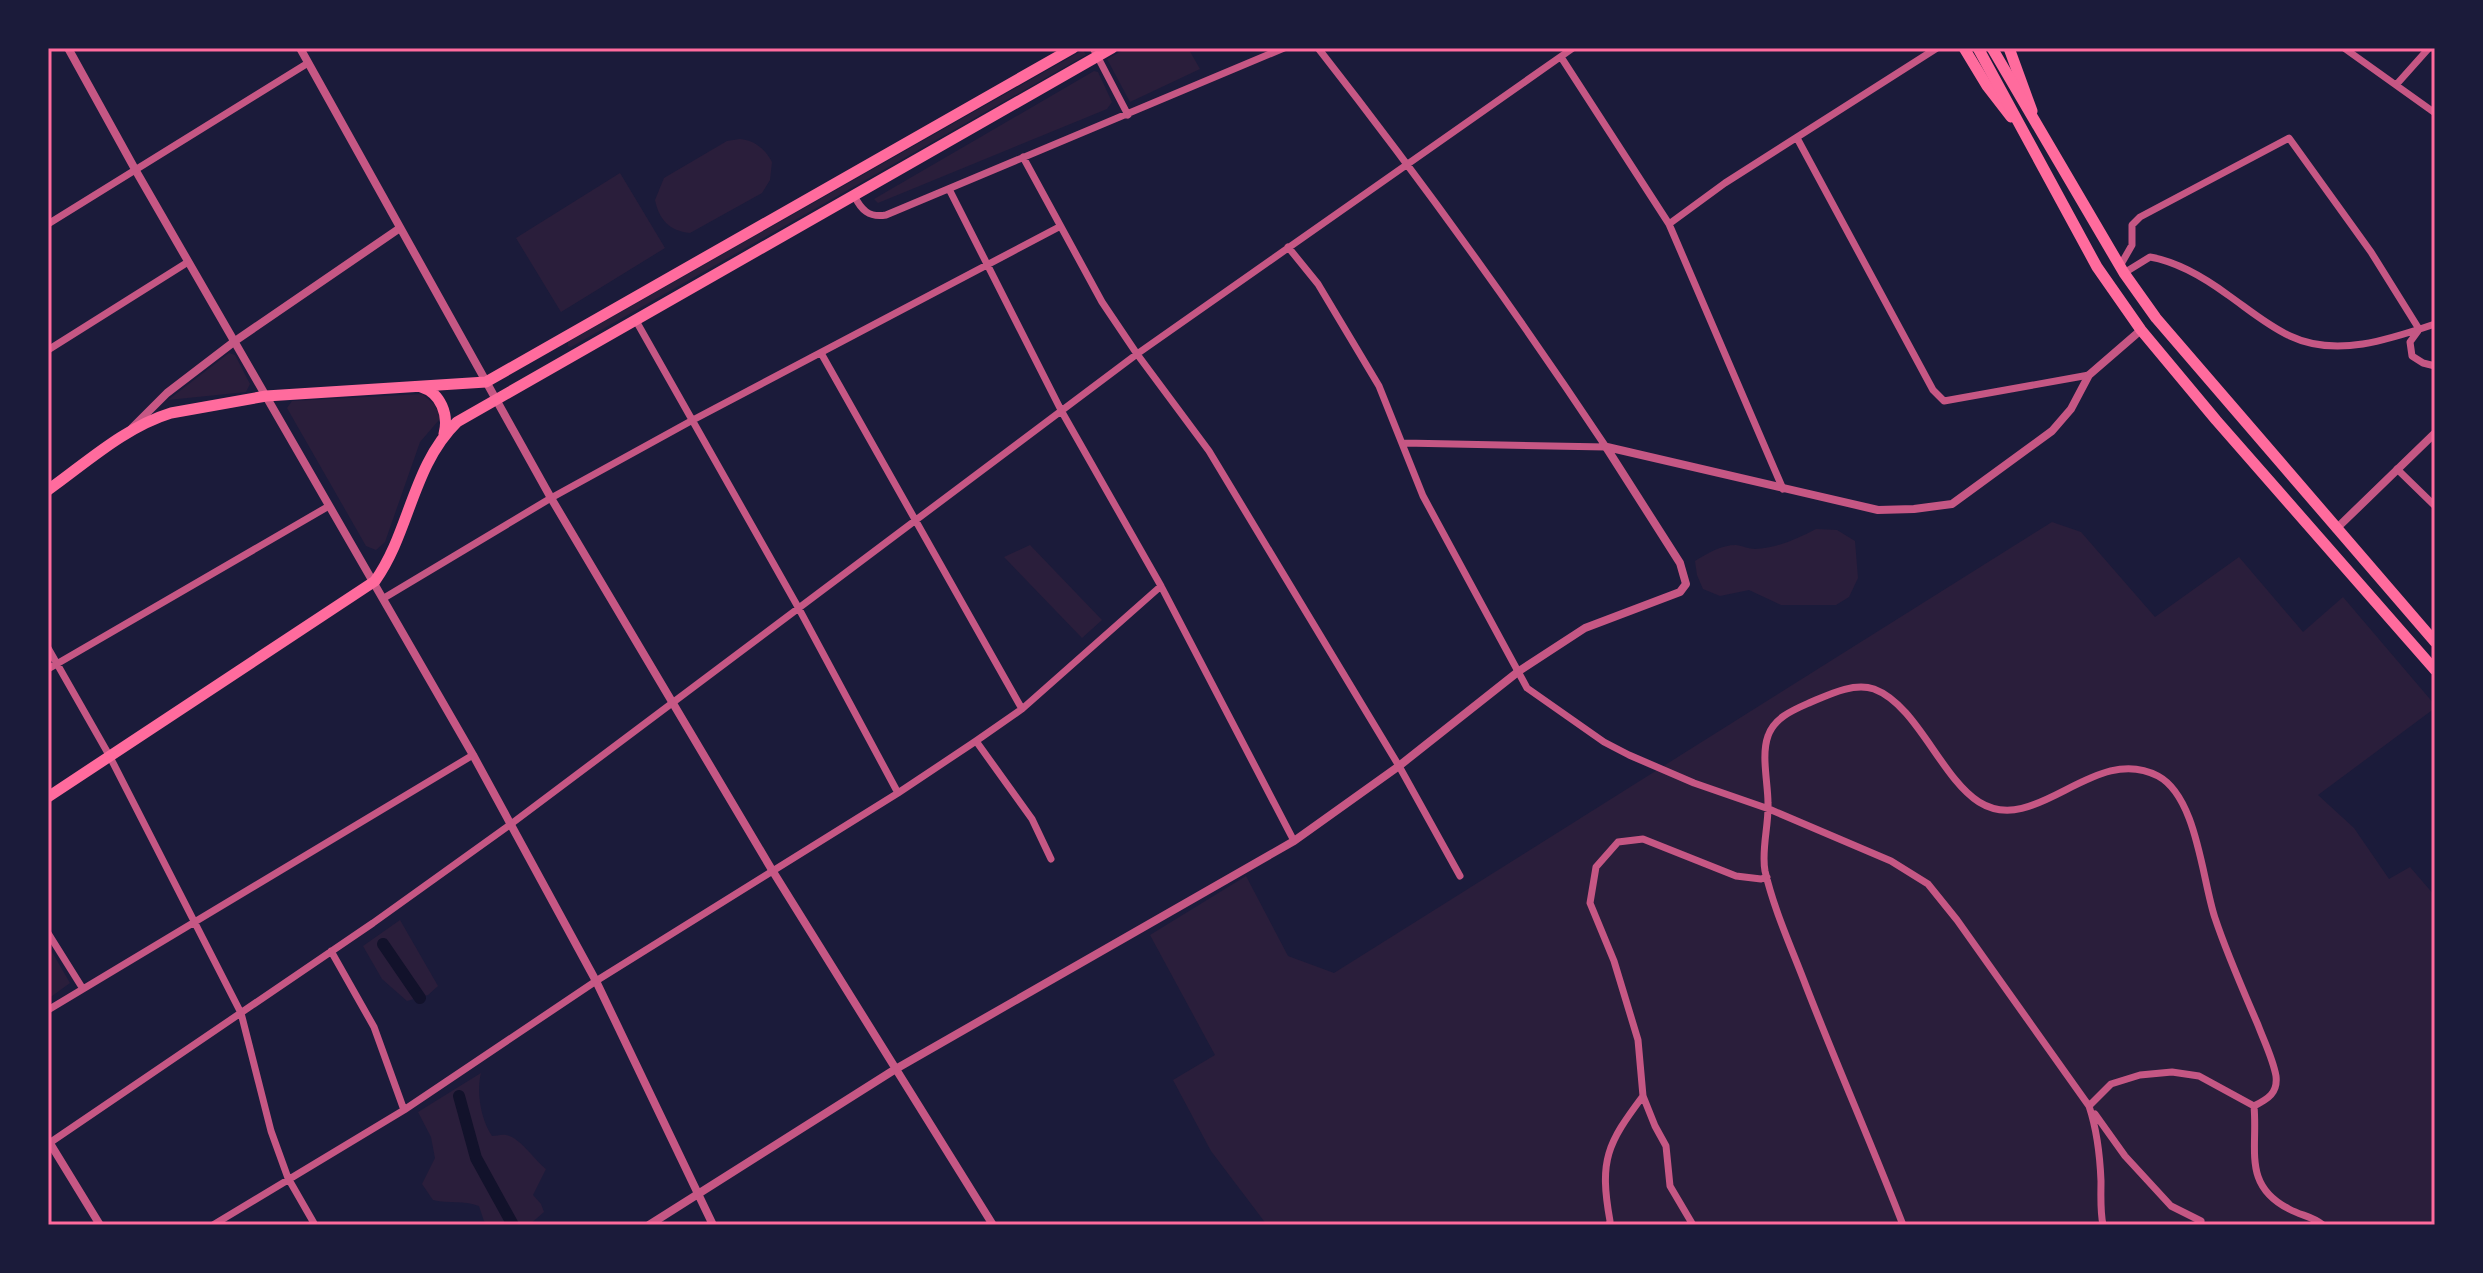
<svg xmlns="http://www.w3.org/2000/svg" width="2483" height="1273" viewBox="0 0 2483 1273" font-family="'PT Sans Narrow',sans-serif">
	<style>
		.green { fill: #2a1e3b }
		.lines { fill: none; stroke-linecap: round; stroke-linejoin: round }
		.canal { stroke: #12122b; stroke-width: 12 }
		.minor { stroke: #c65784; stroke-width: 7 }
		.tertiary { stroke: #c65784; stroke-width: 8 }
		.primary { stroke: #ff6b9d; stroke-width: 11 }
		.trunk { stroke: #ff6b9d; stroke-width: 11 }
		.neatline { fill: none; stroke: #ff6b9d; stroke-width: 3 }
	</style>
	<rect width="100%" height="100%" fill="#1b1b3a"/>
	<path class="green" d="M1127 48H1188L1200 69 1130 102 1107 59Z
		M1083 50 1086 55 571 347 568 346V342Z
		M1094 71 1098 72 1112 102 1107 109 878 203 874 199Z
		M740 139C754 140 765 149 772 162L770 180 762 193 690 233C669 231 659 219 655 200L664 178 727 141Z
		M620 173 665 248 561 312 516 238Z
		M229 353 235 355 250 384 246 392 168 400Z
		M422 394 434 404 440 415 439 420 420 442 385 542 376 550 366 546 287 408 292 401Z
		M2052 522 2081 532 2155 617 2239 557 2303 632 2343 597 2435 705V708L2318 795 2354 828 2389 879 2410 867 2435 896V1225H1267L1211 1151 1173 1080 1215 1055 1150 935 1246 876 1288 956 1334 973Z
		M1816 529 1837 530 1855 541 1858 578 1849 597 1836 605H1781L1749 590 1720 596 1703 589 1697 575 1695 561C1708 553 1721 545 1736 545 1743 546 1749 549 1755 549 1777 548 1797 539 1816 529Z
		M1030 545 1102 620 1082 638 1004 557Z
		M400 920 438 986 428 995 407 1001 382 979 363 946Z
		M48 945 70 983 48 999Z
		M481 1073C476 1092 481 1120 492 1136 497 1136 501 1134 506 1135 521 1138 534 1160 546 1169L533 1195 541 1204 544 1212 529 1225H489L484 1221 479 1206C463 1200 450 1204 433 1200L422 1184 435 1158 431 1137 418 1112Z"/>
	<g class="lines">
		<path class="canal" d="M383 944 420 998
			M459 1096 476 1158 513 1225"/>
		<path class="minor" d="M1093 48 1128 115
			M1318 48C1419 177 1515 310 1606 447
			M2344 48 2435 113
			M1561 57 1669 224 1783 489
			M2396 85 2429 48
			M1797 138 1933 390 1944 401 2089 375
			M1023 157 1102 302 1137 354 1209 451 1399 766 1460 876
			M949 189 1062 412 1161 586 1294 841
			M854 195C861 210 869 218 886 215L1284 48
			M48 224 308 63
			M1669 224 1725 183 1937 48
			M1288 247 1318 284 1379 386 1423 496 1527 688 1604 742 1629 755 1694 783 1769 809 1891 861 1928 884 1957 920 2089 1106C2097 1130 2100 1156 2101 1181 2101 1196 2100 1210 2103 1225
			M2120 266 2132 245V225L2140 217 2289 138 2371 252 2419 329
			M2124 273 2150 257C2179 262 2205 278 2228 295 2248 309 2268 326 2290 336 2336 358 2391 339 2435 324
			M635 319 798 607 898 793
			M2418 331 2410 342 2412 356 2423 363 2435 366
			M48 350 188 262
			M821 353 1022 709
			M1404 443 1606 447
			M2397 469 2435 506
			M384 598 551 498 691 421 1059 227
			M48 648 109 755 241 1013 271 1131 288 1178 315 1225
			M48 669 329 506
			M976 741 1032 819 1051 859
			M48 933 83 989
			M331 951 374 1027 404 1110
			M48 1010 473 755
			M2254 1106C2258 1149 2242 1185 2289 1209 2302 1216 2312 1216 2323 1225
			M2095 1114 2125 1156 2171 1206 2201 1221
			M48 1144 373 923 511 824 1137 354 1573 48
			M213 1225 404 1110 596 981 898 793 976 741 1022 709 1161 586
			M1609 1225 1610 1221C1599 1160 1607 1144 1643 1096
			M1693 1225 1670 1186 1666 1146 1655 1126 1643 1096 1638 1040 1614 961 1590 903 1596 867 1618 842 1643 839 1736 876 1761 879 1767 877
			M1903 1225C1872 1145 1837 1066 1806 986 1792 949 1774 910 1765 871 1761 850 1769 825 1768 803 1768 783 1761 755 1768 736 1774 718 1793 710 1809 703 1828 695 1853 682 1874 689 1917 705 1941 778 1979 802 2036 838 2094 742 2158 776 2197 797 2202 879 2215 918 2227 954 2243 990 2258 1025 2264 1041 2273 1059 2276 1076 2278 1093 2268 1099 2254 1106L2199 1076 2172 1072 2140 1075 2111 1084 2089 1106"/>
		<path class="tertiary" d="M68 48 136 171 473 755 596 981 713 1225
			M300 48 551 498 772 870 993 1225
			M132 428 167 393 235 341 400 228
			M1607 447 1878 510 1914 509 1952 504 2052 431 2071 409 2089 375 2141 330
			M2336 529 2435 433
			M48 1140 100 1225
			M649 1225 894 1070 1294 841 1399 766 1519 671 1585 628 1680 592 1686 584 1680 563 1606 447"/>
		<path class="primary" d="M1964 48 1987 86 2011 117
			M2009 48 2032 111
			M421 387C441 393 449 415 444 434
			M48 490C86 463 125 427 171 413L266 396 486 382 1073 48
			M48 797 375 581C410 532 412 466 457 422L1112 48"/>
		<path class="trunk" d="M1978 48 2097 267 2141 330 2216 420 2435 670
			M1992 48 2124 273 2156 318 2435 642"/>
	</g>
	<rect width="2483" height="1273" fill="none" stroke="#1b1b3a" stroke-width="100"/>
	<rect x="50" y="50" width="2383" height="1173" class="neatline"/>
</svg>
